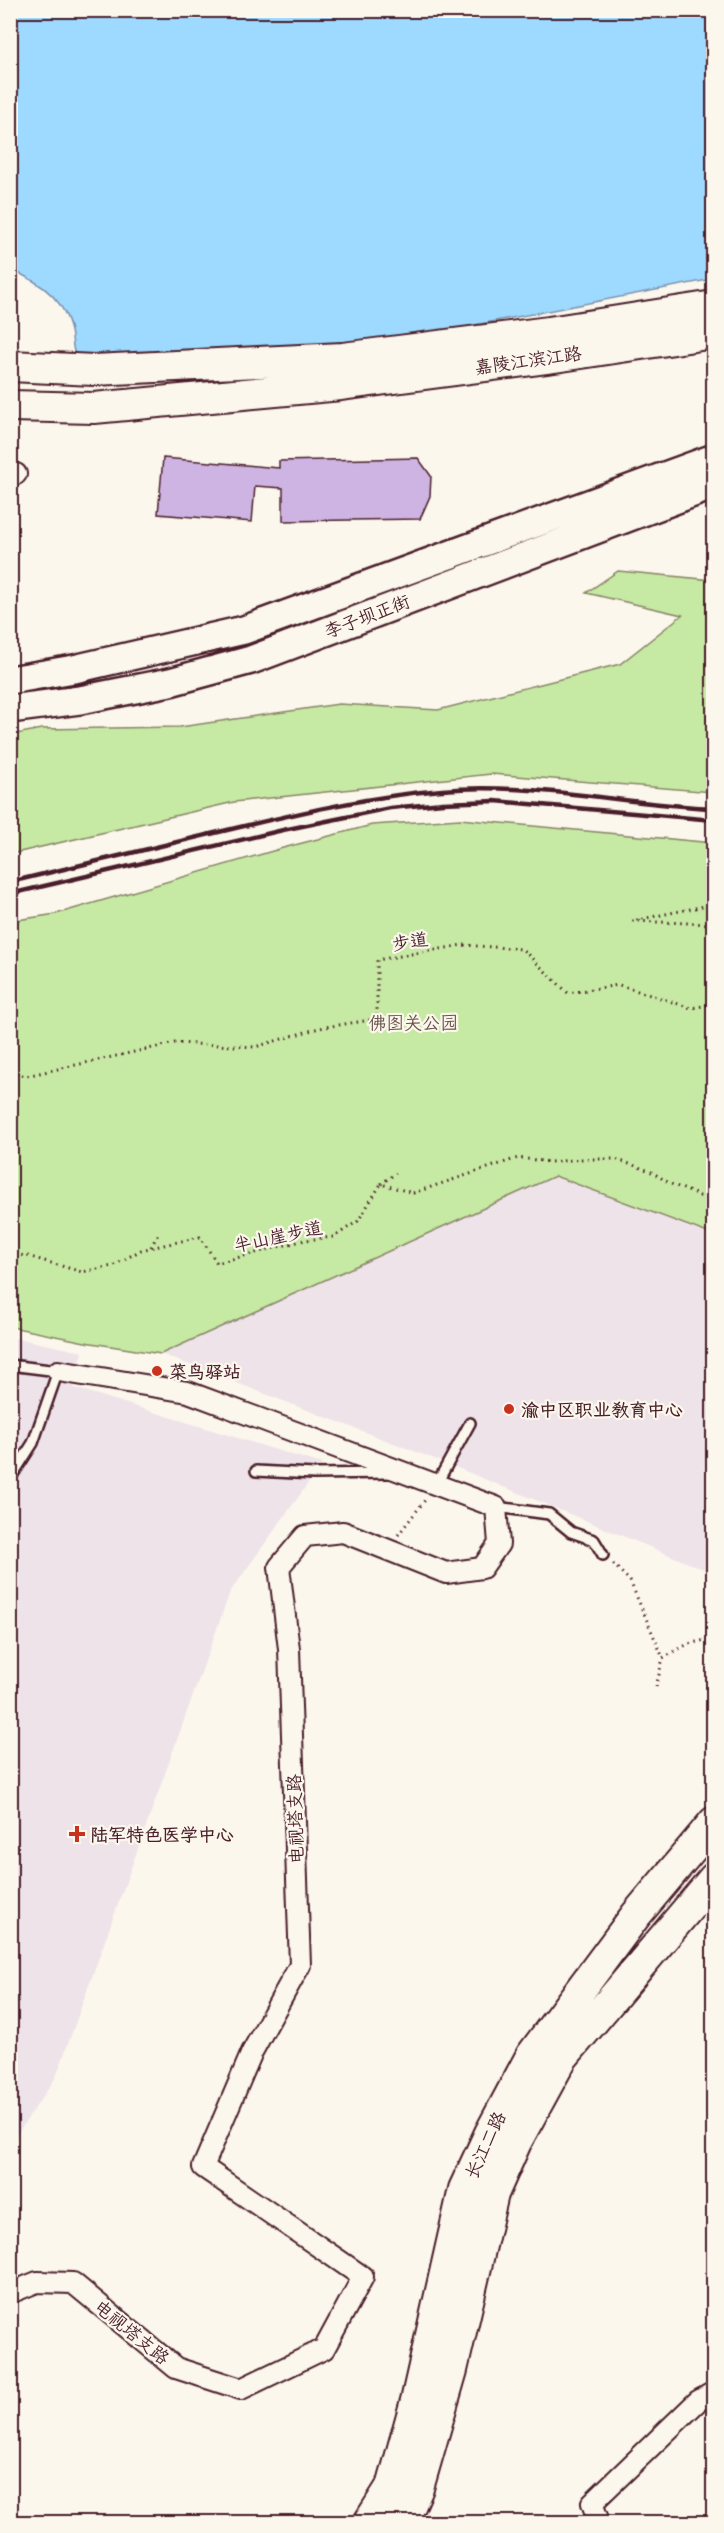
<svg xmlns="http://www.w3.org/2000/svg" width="724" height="2533" viewBox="0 0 724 2533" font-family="Delius,'LXGW WenKai TC',sans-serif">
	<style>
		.built { fill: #eee3e9 }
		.green { fill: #c6e9a3; stroke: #888467; stroke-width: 1.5 }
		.water { fill: #9ed9ff; stroke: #7c8faa; stroke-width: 1.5 }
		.building { fill: #ceb4e2; stroke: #4a1f2b; stroke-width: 1.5 }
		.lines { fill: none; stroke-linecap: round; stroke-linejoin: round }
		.service-casing { stroke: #4a1f2b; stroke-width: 14 }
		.minor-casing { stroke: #4a1f2b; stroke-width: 24 }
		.secondary-casing { stroke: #4a1f2b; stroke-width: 32 }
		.primary-casing { stroke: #4a1f2b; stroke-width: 34 }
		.path { stroke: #4a1f2b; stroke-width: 3; stroke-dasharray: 1.5 4.5; stroke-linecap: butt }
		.service { stroke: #fbf7ec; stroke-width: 9 }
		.minor { stroke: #fbf7ec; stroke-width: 20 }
		.secondary { stroke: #fbf7ec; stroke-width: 27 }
		.primary { stroke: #fbf7ec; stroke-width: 30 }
		.rail { stroke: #4a1f2b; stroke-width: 4.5 }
		.poi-dot { fill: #c8321e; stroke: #fbf7ec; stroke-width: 2 }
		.labels { text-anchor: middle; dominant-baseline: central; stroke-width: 4.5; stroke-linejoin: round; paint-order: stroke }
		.street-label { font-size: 18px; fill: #4a1f2b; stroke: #fbf7ec }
		.park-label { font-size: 18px; fill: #695249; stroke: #fbf7ec }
		.poi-label { font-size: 18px; font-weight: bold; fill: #4a1f2b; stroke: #fbf7ec; text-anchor: start }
	</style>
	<rect width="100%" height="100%" fill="#fbf7ec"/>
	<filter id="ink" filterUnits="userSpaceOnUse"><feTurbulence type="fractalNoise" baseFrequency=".0167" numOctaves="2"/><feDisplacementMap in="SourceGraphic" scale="12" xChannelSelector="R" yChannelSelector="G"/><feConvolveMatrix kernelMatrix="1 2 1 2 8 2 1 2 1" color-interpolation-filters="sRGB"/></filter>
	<g filter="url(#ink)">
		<path class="built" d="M555 1176 713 1235V1573L448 1464 161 1354Z
			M11 1337 83 1352 72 1387 322 1464 230 1592 56 2077 11 2143Z"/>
		<path class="green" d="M618 571 713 580V792L491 774 234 802 11 854V735L41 729 180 727 339 704 438 710 620 664 682 615 586 593Z
			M460 819 713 843V1235L555 1176 161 1354 85 1342 11 1327V921L56 914 283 848 372 825Z"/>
		<path class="water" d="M10 11H713V279L459 328 91 378C86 371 79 363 75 354 72 348 73 339 71 331 65 299 39 281 11 270Z"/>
		<path class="building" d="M163 458 279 468V461L418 458 431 476 430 496 420 519 283 521V488L255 486 252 522 158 514Z"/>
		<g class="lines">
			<defs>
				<path id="service" d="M10 1365 58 1371 33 1443 10 1479
					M256 1471 314 1474 389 1473
					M436 1485 470 1423
					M496 1507 549 1514 571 1532 594 1540 603 1555"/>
				<path id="minor" d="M10 476 16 474
					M10 2293 37 2282 73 2283 176 2368 241 2389 324 2349 363 2277 203 2167 252 2052 300 1965 289 1649 279 1567 305 1536 343 1532 446 1573 482 1568 499 1544 496 1507 188 1392 58 1371
					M599 2522 592 2503 698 2401 714 2392"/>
				<path id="secondary" d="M10 680 74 669 244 630 714 458
					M10 709 80 700 170 682 251 660 714 485"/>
				<path id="primary" d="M10 366 94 370 343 358 549 332 714 306
					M10 406 94 408 341 385 555 357 714 333
					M369 2522 393 2484 417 2397 464 2189 490 2133 531 2056 636 1915 714 1822
					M403 2522 418 2488 452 2370 493 2194 516 2142 562 2058 714 1878"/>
			</defs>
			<use href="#service" class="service-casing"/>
			<use href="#minor" class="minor-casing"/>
			<use href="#secondary" class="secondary-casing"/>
			<use href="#primary" class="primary-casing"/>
			<path class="path" d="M714 904 632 921 714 924
				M10 1072 26 1076 175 1043 255 1047 319 1028 377 1019V960L463 945 522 949 568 993 619 985 691 1008 714 1004
				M381 1184 396 1173
				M151 1247 158 1234
				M10 1259 24 1255 82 1272 113 1266 141 1250 200 1237 217 1263 305 1240 334 1237 358 1221 381 1184 413 1193 518 1158 551 1162 582 1159H615L650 1171 671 1184 700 1196 714 1195
				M398 1535 425 1500
				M613 1564 630 1581 663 1658 688 1644 714 1638
				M656 1687 663 1658"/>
			<use href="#service" class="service"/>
			<use href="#minor" class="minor"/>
			<use href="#secondary" class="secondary"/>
			<use href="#primary" class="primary"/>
			<path class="rail" d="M10 882C81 865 152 848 223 831 295 814 368 796 442 790 532 782 623 804 714 808
				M10 894 283 830 390 808 443 803 495 801 714 820"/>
		</g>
	</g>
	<g class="poi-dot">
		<circle cx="157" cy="1371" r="6"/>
		<circle cx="509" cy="1409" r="6"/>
		<path d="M74 1825h6v6h6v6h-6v6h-6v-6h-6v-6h6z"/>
	</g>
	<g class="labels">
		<g class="street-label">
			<text transform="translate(528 360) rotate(-8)">嘉陵江滨江路</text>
			<text transform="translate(367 616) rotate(-21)">李子坝正街</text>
			<text transform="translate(410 941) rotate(-9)">步道</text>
			<text transform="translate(278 1236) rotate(-12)">半山崖步道</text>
			<text transform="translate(295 1819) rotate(-92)">电视塔支路</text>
			<text transform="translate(485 2145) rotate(-65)">长江二路</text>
			<text transform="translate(132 2332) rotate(39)">电视塔支路</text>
		</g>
		<g class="park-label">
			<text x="413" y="1022">佛图关公园</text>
		</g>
		<g class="poi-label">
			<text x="169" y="1371">菜鸟驿站</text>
			<text x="521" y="1409">渝中区职业教育中心</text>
			<text x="90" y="1834">陆军特色医学中心</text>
		</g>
	</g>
	<rect width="724" height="2533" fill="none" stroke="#fbf7ec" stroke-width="36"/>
	<rect x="18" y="18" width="688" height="2497" fill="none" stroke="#4a1f2b" stroke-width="2" filter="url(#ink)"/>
</svg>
